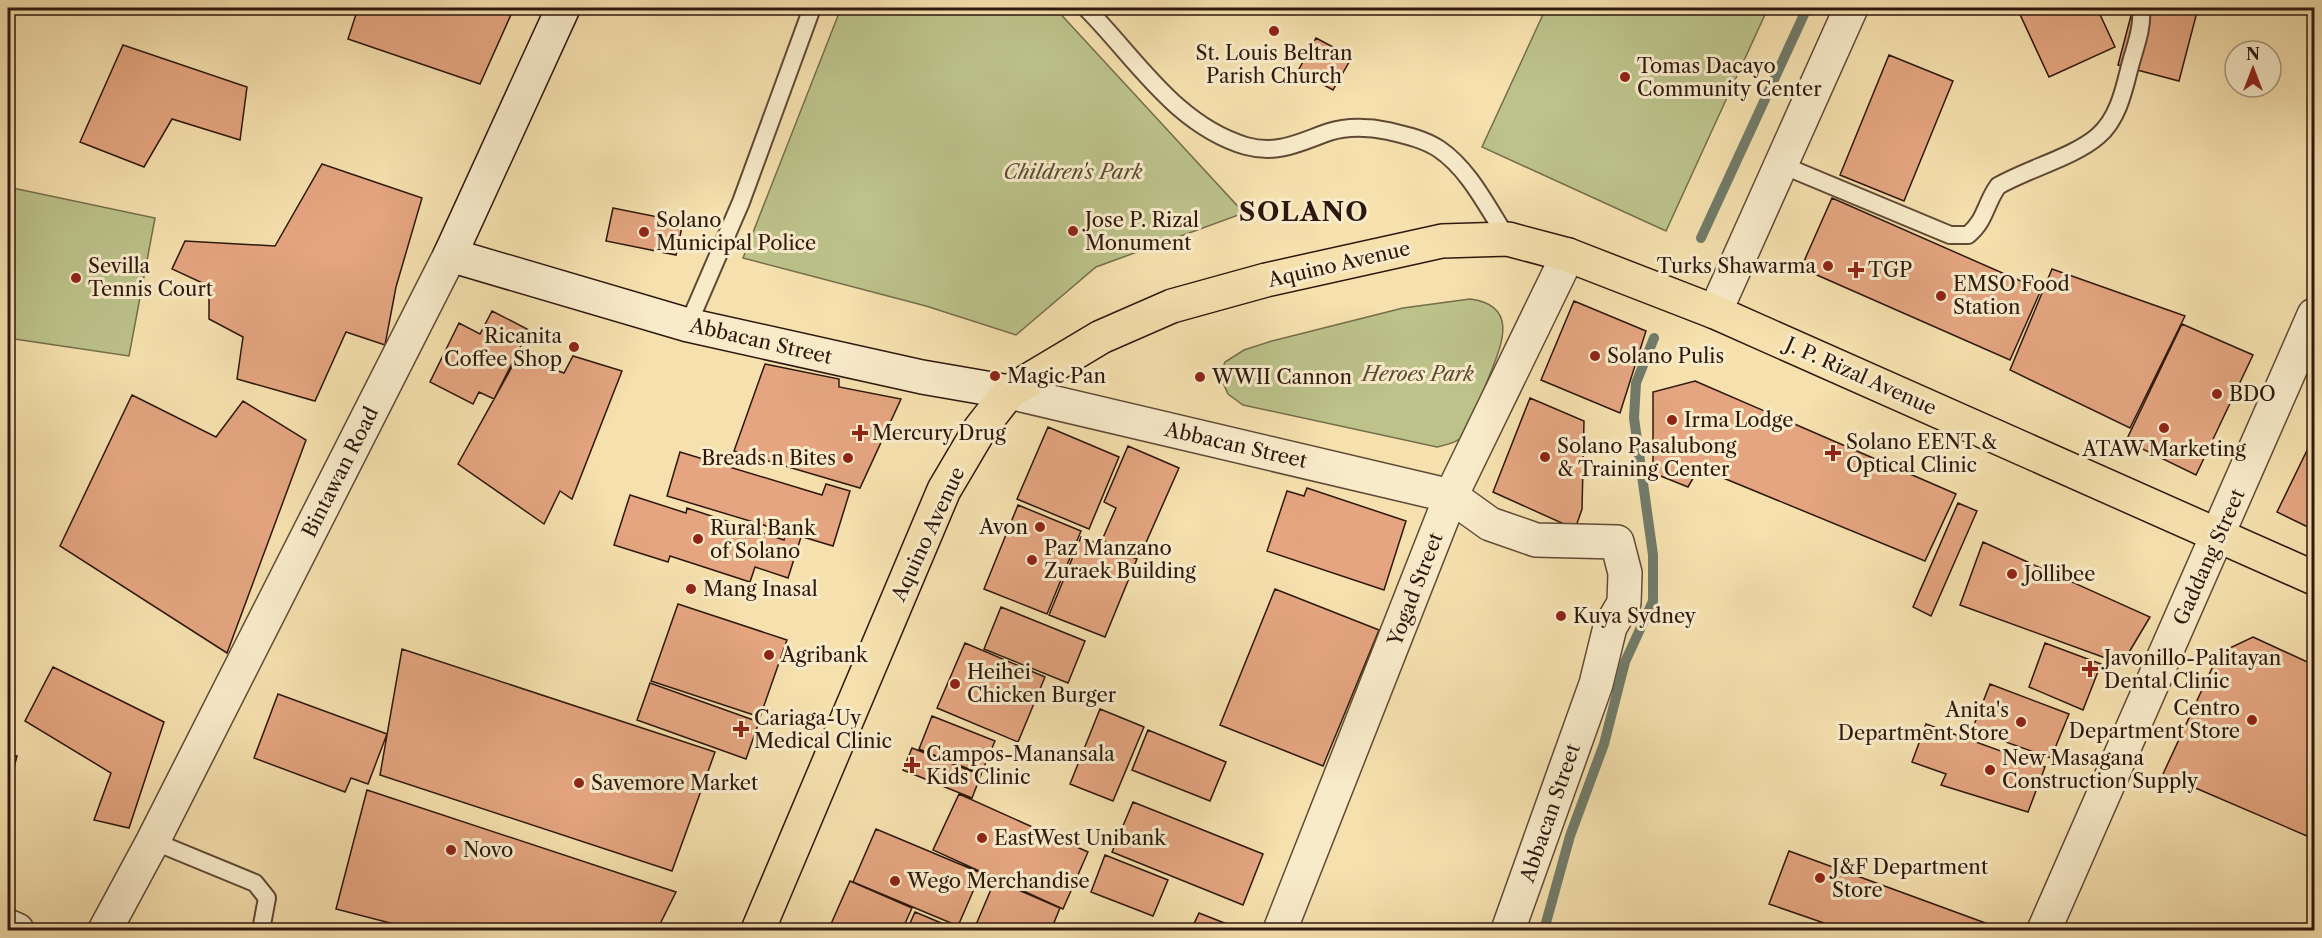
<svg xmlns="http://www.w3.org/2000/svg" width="2322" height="938" viewBox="0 0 2322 938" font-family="'Libre Caslon Text',serif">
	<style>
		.green { fill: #bcc28a; stroke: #756d4c; stroke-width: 1.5 }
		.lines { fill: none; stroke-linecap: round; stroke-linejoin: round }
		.stream { stroke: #717b6a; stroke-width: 10 }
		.building { fill: #e4a580; stroke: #2e180e; stroke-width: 1.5 }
		.service-casing { stroke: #604a36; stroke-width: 20 }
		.minor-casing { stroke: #604a36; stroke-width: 36 }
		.tertiary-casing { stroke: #604a36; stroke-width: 36 }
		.secondary-casing { stroke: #2e180e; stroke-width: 36 }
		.primary-casing { stroke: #2e180e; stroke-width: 36 }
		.service { stroke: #f8ebca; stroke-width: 16 }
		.minor { stroke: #f8ebca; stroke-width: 33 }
		.tertiary { stroke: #f8ebca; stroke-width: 33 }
		.secondary { stroke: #f8ebca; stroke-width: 33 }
		.primary { stroke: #f5e0ae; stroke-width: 33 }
		.poi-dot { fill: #8f2418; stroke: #f8ebca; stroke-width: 2 }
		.labels { text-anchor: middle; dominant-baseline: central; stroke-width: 6; stroke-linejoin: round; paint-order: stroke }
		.poi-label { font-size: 20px; fill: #2e180e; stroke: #f8ebca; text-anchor: start }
		.park-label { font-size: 20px; font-style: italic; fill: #594b33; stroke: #f8ebca }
		.street-label { font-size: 20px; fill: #2e180e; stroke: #f8ebca }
		.district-label { font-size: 26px; font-weight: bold; letter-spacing: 1.5px; fill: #2e180e; stroke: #f8ebca }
	</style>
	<rect width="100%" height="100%" fill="#f5e0ae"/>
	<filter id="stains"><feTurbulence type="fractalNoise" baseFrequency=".00333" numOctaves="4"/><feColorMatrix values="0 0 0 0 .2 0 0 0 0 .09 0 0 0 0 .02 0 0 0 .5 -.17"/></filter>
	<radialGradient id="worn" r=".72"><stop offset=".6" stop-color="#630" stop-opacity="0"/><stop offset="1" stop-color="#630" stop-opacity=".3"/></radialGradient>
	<path class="green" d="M841 8H1055L1244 213 1096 267 1016 335 926 306 743 258Z
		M1546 8H1768L1666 231 1482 147Z
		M8 187 155 218 129 356 8 338Z
		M1470 299C1525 306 1497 354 1485 387 1480 400 1477 419 1469 430 1460 442 1450 444 1437 447L1243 405 1228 394 1220 376 1225 362 1244 350 1272 341 1403 308Z"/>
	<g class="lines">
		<path class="stream" d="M1701 238 1807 8
			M1544 930 1570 836 1604 744 1625 662 1653 601V555L1634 418 1636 383 1654 338"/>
	</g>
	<path class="building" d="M358 8H415L430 12 432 8H514L480 84 348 39Z
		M2017 8H2097L2115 47 2049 77Z
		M2133 8H2198L2179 81 2118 65Z
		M1316 38 1352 57 1333 90 1298 71Z
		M123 45 247 87 240 140 172 119 144 167 80 142Z
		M1889 55 1953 81 1904 201 1840 175Z
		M322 164 422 198 396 287 385 345 346 332 315 401 237 379 243 337 209 319V286L172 269 185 241 275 246Z
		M1832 198 2041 290 2010 360 1801 268Z
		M613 208 683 222 676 255 606 241Z
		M2052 269 2185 316 2130 428 2010 370Z
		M1574 301 1646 331 1620 413 1541 380Z
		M492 311 529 330 494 399 479 392 473 404 430 382 459 323 480 334Z
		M2182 324 2253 355 2196 475 2126 441Z
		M518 356 564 373 573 356 622 371 572 499 560 491 544 524 458 464Z
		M765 364 839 379V387L901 399 860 488 734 451Z
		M1695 381 1956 494 1925 561 1699 468 1688 487 1653 473V392Z
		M132 395 216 437 243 401 306 440 227 653 60 546Z
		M1530 398 1584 421 1582 509 1575 529 1493 492Z
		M1048 427 1119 457 1089 529 1017 499Z
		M2314 436V530L2277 512Z
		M1128 446 1179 468 1140 556 1102 540 1116 508 1104 502Z
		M680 452 822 495 826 484 850 491 833 546 667 496Z
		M1307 488 1406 521 1384 590 1267 551 1287 491 1304 496Z
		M630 495 686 513 687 508 784 540 786 533 801 537 788 578 755 567 750 582 670 556 668 562 614 545Z
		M1958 503 1977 511 1931 616 1913 607Z
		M1018 505 1081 531 1047 614 984 589Z
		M1081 537 1137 559 1105 637 1049 615Z
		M1983 542 2150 617 2122 664 1960 605Z
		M1275 589 1379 630 1323 766 1220 725Z
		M678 604 787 640 760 717 651 681Z
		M1001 607 1085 641 1068 683 984 649Z
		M2253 637 2314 665V839L2163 774 2219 653Z
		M965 643 1045 677 1018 742 937 708Z
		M2045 643 2101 664 2083 710 2029 687Z
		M402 649 715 752 672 871 380 775Z
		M53 667 164 722 129 828 94 820 111 773 25 721Z
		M650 683 759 722 746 759 637 720Z
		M1990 684 2069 714 2051 758 1972 730Z
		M278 694 387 734 368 784 351 778 345 792 254 758Z
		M1100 709 1144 727 1113 801 1070 784Z
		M932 716 995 741 981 774 919 749Z
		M1926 724 2045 767 2028 812 1941 785 1946 774 1912 762Z
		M1148 730 1226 762 1210 801 1132 770Z
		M912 748 981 775 972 798 903 770Z
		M8 755 17 756 8 791Z
		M367 790 676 892 657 930H417L336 909Z
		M959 794 1088 852 1063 909 933 850Z
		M1133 802 1263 854 1243 905 1112 852Z
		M876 829 981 873 958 926 853 882Z
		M1789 851 1999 928 1998 930H1844L1769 904Z
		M1105 855 1168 880 1153 916 1091 892Z
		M995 880 1060 908 1051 930H983L975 927Z
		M850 881 912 908 902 930H846L831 924Z
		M915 912 958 930H907Z
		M1199 913 1237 928 1236 930H1191Z"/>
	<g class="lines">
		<defs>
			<path id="service" d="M1086 8C1135 57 1175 125 1246 146 1278 155 1300 142 1329 132 1347 126 1370 127 1388 131 1405 135 1424 139 1439 149 1470 170 1488 209 1508 239
				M1782 165 1950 235H1968C1986 220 1985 204 1998 186 2027 169 2074 157 2098 136 2118 119 2124 90 2130 66 2135 47 2143 28 2141 8
				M688 325 741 202 812 8
				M153 841 255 883 267 898 261 930"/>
			<path id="minor" d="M1009 392 1451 496 1490 524 1536 540 1617 542 1625 573 1624 603 1610 627 1596 684 1508 930
				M8 926 17 930
				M105 930 153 841 450 255
				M1280 930 1451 496 1568 255
				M2044 930 2314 315"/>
			<path id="tertiary" d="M1715 312 1851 8"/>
			<path id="secondary" d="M563 8 450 255 688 325 922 377 1009 392"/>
			<path id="primary" d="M758 930 944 490 980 429 1009 392 1101 337 1172 306 1266 280 1442 241 1508 239 1568 255 1715 312 2314 578"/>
		</defs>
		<use href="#service" class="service-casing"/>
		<use href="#minor" class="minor-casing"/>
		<use href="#tertiary" class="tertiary-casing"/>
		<use href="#secondary" class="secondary-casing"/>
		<use href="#primary" class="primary-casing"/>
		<use href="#service" class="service"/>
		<use href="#minor" class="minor"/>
		<use href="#tertiary" class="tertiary"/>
		<use href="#secondary" class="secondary"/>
		<use href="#primary" class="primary"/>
	</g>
	<g class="poi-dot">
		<circle cx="1274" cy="31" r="6"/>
		<circle cx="1625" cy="77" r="6"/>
		<circle cx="1073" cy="231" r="6"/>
		<circle cx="644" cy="232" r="6"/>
		<circle cx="1828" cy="266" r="6"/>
		<path d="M1853 261h6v6h6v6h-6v6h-6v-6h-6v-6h6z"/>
		<circle cx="76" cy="278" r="6"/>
		<circle cx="1941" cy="296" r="6"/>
		<circle cx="574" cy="347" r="6"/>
		<circle cx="1595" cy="356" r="6"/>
		<circle cx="995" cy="376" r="6"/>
		<circle cx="1200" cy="377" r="6"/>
		<circle cx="2217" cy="394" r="6"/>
		<circle cx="1672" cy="420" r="6"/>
		<circle cx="2164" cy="428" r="6"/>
		<path d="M857 424h6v6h6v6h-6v6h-6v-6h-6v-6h6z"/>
		<path d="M1830 444h6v6h6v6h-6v6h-6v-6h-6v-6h6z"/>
		<circle cx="1545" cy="457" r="6"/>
		<circle cx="848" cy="458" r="6"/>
		<circle cx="1040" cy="527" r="6"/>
		<circle cx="698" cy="539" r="6"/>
		<circle cx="1032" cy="560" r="6"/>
		<circle cx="2012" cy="574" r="6"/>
		<circle cx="691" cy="589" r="6"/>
		<circle cx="1561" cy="616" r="6"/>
		<circle cx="769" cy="655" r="6"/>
		<path d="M2087 660h6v6h6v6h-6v6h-6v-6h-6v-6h6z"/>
		<circle cx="955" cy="684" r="6"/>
		<circle cx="2252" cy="720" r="6"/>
		<circle cx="2021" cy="722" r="6"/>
		<path d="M738 720h6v6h6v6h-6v6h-6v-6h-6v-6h6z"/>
		<path d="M909 756h6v6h6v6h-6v6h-6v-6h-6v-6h6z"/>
		<circle cx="1990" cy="770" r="6"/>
		<circle cx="579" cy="783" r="6"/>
		<circle cx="982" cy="838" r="6"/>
		<circle cx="451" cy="850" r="6"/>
		<circle cx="1820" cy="878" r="6"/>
		<circle cx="895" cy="881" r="6"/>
	</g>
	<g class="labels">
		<g class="poi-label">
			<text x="1274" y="53" text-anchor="middle">St. Louis Beltran<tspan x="1274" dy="23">Parish Church</tspan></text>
			<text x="1637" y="66">Tomas Dacayo<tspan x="1637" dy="23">Community Center</tspan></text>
			<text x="656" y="220">Solano<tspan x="656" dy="23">Municipal Police</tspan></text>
			<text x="1085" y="220">Jose P. Rizal<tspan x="1085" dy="23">Monument</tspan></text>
			<text x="88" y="266">Sevilla<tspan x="88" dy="23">Tennis Court</tspan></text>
			<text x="1816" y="266" text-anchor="end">Turks Shawarma</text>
			<text x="1868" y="270">TGP</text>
			<text x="1953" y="284">EMSO Food<tspan x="1953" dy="23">Station</tspan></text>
			<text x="562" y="336" text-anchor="end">Ricanita<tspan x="562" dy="23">Coffee Shop</tspan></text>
			<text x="1607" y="356">Solano Pulis</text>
			<text x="1007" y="376">Magic Pan</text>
			<text x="1212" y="377">WWII Cannon</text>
			<text x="2229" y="394">BDO</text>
			<text x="1684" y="420">Irma Lodge</text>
			<text x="872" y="433">Mercury Drug</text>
			<text x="1846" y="442">Solano EENT &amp;<tspan x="1846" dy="23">Optical Clinic</tspan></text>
			<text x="1557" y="446">Solano Pasalubong<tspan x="1557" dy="23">&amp; Training Center</tspan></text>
			<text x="2164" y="449" text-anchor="middle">ATAW Marketing</text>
			<text x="836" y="458" text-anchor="end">Breads n Bites</text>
			<text x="1028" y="527" text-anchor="end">Avon</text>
			<text x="710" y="528">Rural Bank<tspan x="710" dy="23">of Solano</tspan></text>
			<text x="1044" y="548">Paz Manzano<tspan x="1044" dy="23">Zuraek Building</tspan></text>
			<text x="2024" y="574">Jollibee</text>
			<text x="703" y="589">Mang Inasal</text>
			<text x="1573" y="616">Kuya Sydney</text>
			<text x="781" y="655">Agribank</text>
			<text x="2104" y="658">Javonillo-Palitayan<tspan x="2104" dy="23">Dental Clinic</tspan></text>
			<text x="967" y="672">Heihei<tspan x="967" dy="23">Chicken Burger</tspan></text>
			<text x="2240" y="708" text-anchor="end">Centro<tspan x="2240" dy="23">Department Store</tspan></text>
			<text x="2009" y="710" text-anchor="end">Anita's<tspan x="2009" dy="23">Department Store</tspan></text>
			<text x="754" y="718">Cariaga-Uy<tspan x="754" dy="23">Medical Clinic</tspan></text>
			<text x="926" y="754">Campos-Manansala<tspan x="926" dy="23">Kids Clinic</tspan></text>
			<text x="2002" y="758">New Masagana<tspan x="2002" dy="23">Construction Supply</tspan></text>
			<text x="591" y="783">Savemore Market</text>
			<text x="994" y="838">EastWest Unibank</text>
			<text x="463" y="850">Novo</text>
			<text x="1832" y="867">J&amp;F Department<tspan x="1832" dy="23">Store</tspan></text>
			<text x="907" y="881">Wego Merchandise</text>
		</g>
		<g class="park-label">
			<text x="1073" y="172">Children's Park</text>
			<text x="1418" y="374">Heroes Park</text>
		</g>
		<g class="street-label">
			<text transform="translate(1339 264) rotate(-13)">Aquino Avenue</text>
			<text transform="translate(761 341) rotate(13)">Abbacan Street</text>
			<text transform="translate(1861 376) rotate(24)">J. P. Rizal Avenue</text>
			<text transform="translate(1236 445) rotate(13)">Abbacan Street</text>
			<text transform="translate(340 472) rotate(-63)">Bintawan Road</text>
			<text transform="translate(928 534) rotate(-65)">Aquino Avenue</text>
			<text transform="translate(2209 557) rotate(-66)">Gaddang Street</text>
			<text transform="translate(1415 589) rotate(-69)">Yogad Street</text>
			<text transform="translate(1550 813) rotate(-71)">Abbacan Street</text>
		</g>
		<g class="district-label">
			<text x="1304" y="212">SOLANO</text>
		</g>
	</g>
	<rect width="2322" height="938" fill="none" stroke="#f5e0ae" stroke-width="30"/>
	<rect x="9" y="9" width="2304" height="920" fill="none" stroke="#2e180e" stroke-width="3"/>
	<rect x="15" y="15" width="2292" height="908" fill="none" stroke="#2e180e" stroke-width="1.5"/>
	<g transform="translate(2253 69)"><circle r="28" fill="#f8ebca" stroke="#a7977f" stroke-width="1.5"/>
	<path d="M0-4.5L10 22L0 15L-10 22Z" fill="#8f2418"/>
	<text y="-9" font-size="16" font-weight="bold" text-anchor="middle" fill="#2e180e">N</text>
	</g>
	<rect width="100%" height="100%" filter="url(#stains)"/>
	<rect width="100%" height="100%" fill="url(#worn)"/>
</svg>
